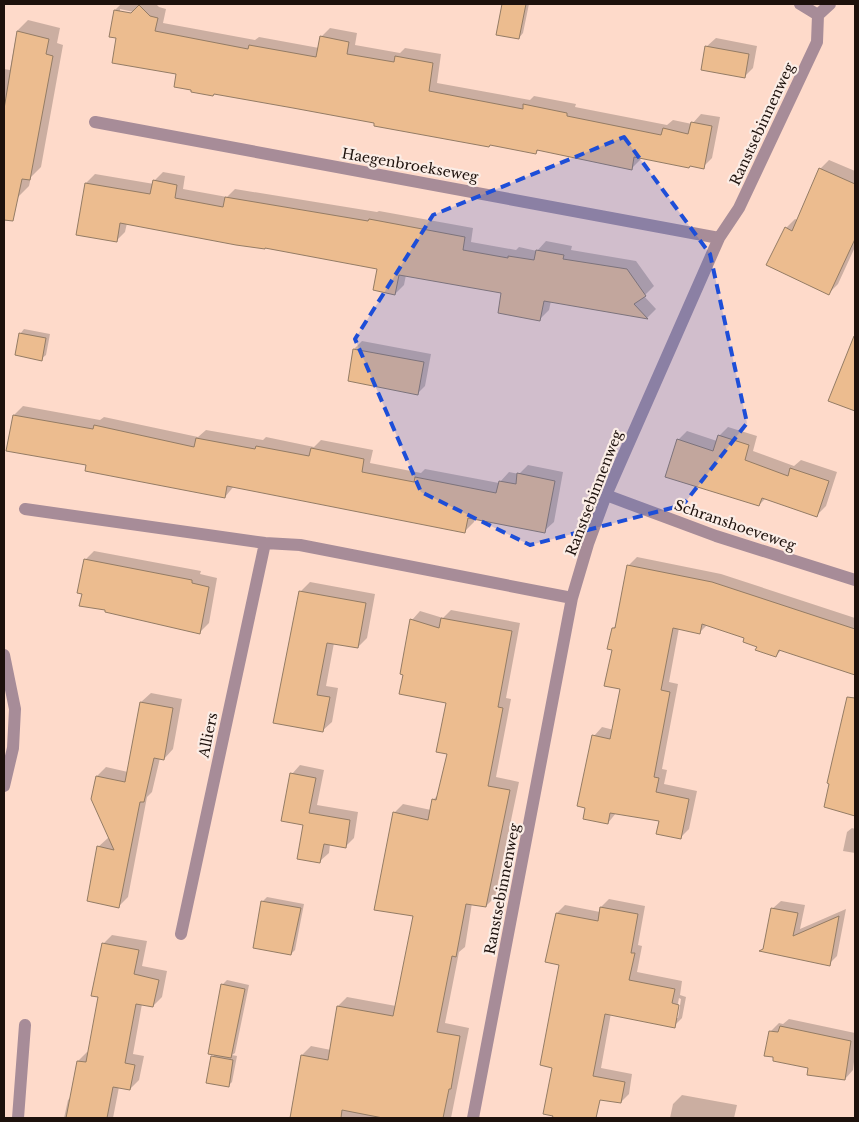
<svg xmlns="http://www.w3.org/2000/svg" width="859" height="1122" viewBox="0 0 859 1122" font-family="'Libre Baskerville',serif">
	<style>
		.shadow { fill: #0003; fill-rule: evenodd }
		.building { fill: #ecbc8f; stroke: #947c65 }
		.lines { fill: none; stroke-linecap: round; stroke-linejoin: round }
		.street { stroke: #a78c98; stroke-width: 12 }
		.marked { fill: #1d4ed8; fill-opacity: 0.2; stroke: #1d4ed8; stroke-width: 4; stroke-dasharray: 10 6; stroke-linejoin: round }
		.labels { text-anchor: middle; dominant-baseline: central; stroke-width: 4.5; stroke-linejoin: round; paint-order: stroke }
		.street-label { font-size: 14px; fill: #1d110c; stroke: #fbede6 }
	</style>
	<rect width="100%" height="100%" fill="#fedaca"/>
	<path class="shadow" d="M121 4H156L159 7 166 9 163 23 255 40 259 37 319 48 321 37 330 28 357 33 355 45 400 53 405 48 441 54 437 83 530 100 534 96 576 104 575 107 667 125 673 120 692 124 701 114 720 117 712 158 703 167 641 157 640 160 631 169 539 149 536 153 376 122 178 73 118 37 110 36 115 10ZM120 9 138 13 137 15 120 12Z
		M504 4H529L523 33 519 38 498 34Z
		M28 20 60 28 57 43 63 45 41 167 31 177 29 186 18 197 6 203H4V69L10 70 17 31Z
		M716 38 757 46 753 68 744 77 706 47Z
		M829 160 855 171V247L838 284 829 293 786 228 795 219 798 220 820 169Z
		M163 172 185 176 183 189 227 197 235 189 377 212 379 211 473 228 471 242 516 250 519 247 537 251 546 241 572 246 571 250 636 261 654 286 644 296 656 309 647 318 551 301 549 310 540 319 503 292 406 275 404 285 395 294 379 268 127 223 125 232 116 241 77 234 86 183 95 174 154 184V181Z
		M24 329 50 334 46 355 41 359 20 334Z
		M362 341 431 354 425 386 417 394 354 349Z
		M850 353 855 355V405L852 408Z
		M23 406 100 420 104 417 198 437 206 430 263 440 266 437 314 447 321 440 373 450 370 463 421 473 425 469 499 483 509 472 519 474 528 465 563 472 554 522 544 531 475 518 474 522 465 531 234 486 225 497 88 464 14 415Z
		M728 427 757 436 753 451 794 466 801 460 837 472 826 506 817 515 766 498 759 505 678 440 687 431 717 441 719 436Z
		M94 551 201 571 200 574 217 578 209 623 200 632 83 593 85 560Z
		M637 557 721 574 855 618V670L852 673 782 649 776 656 746 637 707 625 700 632 679 628 669 682 678 684 662 769 667 770 664 784 697 791 689 829 681 837 660 820 616 813 608 823 594 736 602 727 614 730 622 688 613 649V628L617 625 629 565Z
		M310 582 375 594 367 638 358 647 334 643 326 686 338 688 332 722 322 731 275 722 301 591Z
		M451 610 520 623 506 698 511 699 496 777 519 782 495 897 486 906 472 903 465 947 459 952 445 1023 469 1028 451 1118H291L302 1055 311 1046 331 1050 338 1006 347 997 396 1006 414 915 394 813 403 804 431 810 433 800 439 794 448 753 447 702 404 673 412 620 420 611 443 618Z
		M151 693 182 699 173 749 164 759 160 758 152 792 147 797 128 897 119 906 98 847 108 838H110L92 799 97 776 106 767 128 772 141 702Z
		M840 746 855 749V814L825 806Z
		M300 765 324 770 317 805 358 812 354 838 346 846 330 844 329 853 320 861 304 824 292 774Z
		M852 828 855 829V853L843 851 847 832Z
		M267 897 304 904 295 950 291 954 254 947 263 901Z
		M609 899 645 906 638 945 642 946 637 972 682 981 680 995 686 997 682 1018 674 1026 611 1013 601 1068 632 1074 629 1094 621 1102 554 1067 561 964 557 913 565 905 600 912 601 907ZM679 998 681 999 678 1018H675Z
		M781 901 805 905 800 929 846 909 837 956 829 964 762 950 765 947 772 909Z
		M112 935 147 941 142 966 167 971 162 997 153 1006 142 1004 133 1054 144 1056 139 1080 130 1089 119 1087 113 1118H64L68 1100 71 1097 78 1061 87 1052 89 1053 100 996 103 944Z
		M227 980 249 985 235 1053 232 1055 237 1056 232 1082 228 1086 213 1057 215 1054 222 985Z
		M789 1019 855 1033V1054L853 1070 845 1079 810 1067 771 1031 779 1023 783 1024Z
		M682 1095 737 1105 734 1118H670L673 1104Z"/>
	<path class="building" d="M502 4H526L519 39 496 35Z
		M139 5 150 16 158 18 155 31 248 49 249 45 316 57 320 36 349 42 347 54 394 62 395 56 433 63 429 91 523 109V104L567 113V116L661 135 663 128 688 134 691 122 712 126 704 169 690 166 689 168 634 157 632 170 537 150 536 154 490 145 489 147 374 126V123L293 108 214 94 213 96 191 92V90L174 87 176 74 112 63 116 38 109 37 114 10 131 13Z
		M17 31 49 39 46 54 53 56 30 180 22 179 13 221 4 220V109Z
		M705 46 749 54 745 78 701 70Z
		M819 168 855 184V239L829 295 766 265 785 227 792 231Z
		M153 180 177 185 175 198 223 207 225 197 368 221 369 219 465 237 463 250 508 258V256L534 260 536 250 564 255 563 259 627 269 646 296 634 304 648 319 544 301 540 321 498 313 501 293 399 275 395 295 373 290 377 269 265 248V249L236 245 120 223 117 242 76 235 85 183 150 194Z
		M19 333 46 338 42 361 15 355Z
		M854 336H855V411L828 401Z
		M353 349 424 362 418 395 348 381Z
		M13 415 93 429 94 425 194 447 196 438 255 449 256 446 309 456 311 448 364 459 362 472 414 482 415 477 496 493 499 481 516 484 517 473 555 481 545 533 468 518 465 533 227 486 225 498 85 471 86 465 6 451Z
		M718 435 749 445 745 460 788 476 790 468 829 481 817 517 762 498 759 506 665 477 677 439 713 451Z
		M84 559 192 580V583L209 587 200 634 105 612V610L79 606 82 594 77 593Z
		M627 565 712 582 855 629V675L779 650 776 657 755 650 757 647 743 642 744 638 702 624 700 634 673 628 661 690 670 692 654 777 659 778 656 792 689 799 681 839 656 834 659 821 610 813 608 824 583 819 585 808 577 806 592 735 610 739 620 689 604 686 612 650 607 649 612 628H615Z
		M299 591 366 603 358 648 327 643 317 695 330 697 323 732 273 723Z
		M441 618 512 631 498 707 503 708 488 786 510 790 486 907 466 904 456 957 452 956 437 1032 460 1036 451 1089H449L443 1118H383L342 1110 341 1118H290L301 1055 328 1060 337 1006 393 1016 413 916 374 910 393 812 428 820 432 799 436 800 447 754 436 752 446 703 399 694 403 675 400 674 410 619 439 628Z
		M847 697 855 698V816L824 807 829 784 827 783Z
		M140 702 173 708 164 760 154 758 144 802H140L119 908 87 901 97 846 114 850 91 799 96 776 125 782Z
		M290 773 316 778 309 813 350 820 346 848 324 844 320 863 297 859 303 825 281 821Z
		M261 901 301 908 291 955 253 948Z
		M600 907 638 914 631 953H635L629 980 675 989 672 1003 679 1005 675 1028 605 1014 593 1076 625 1082 621 1103 600 1100 596 1118H552L553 1116 543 1114 552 1068 540 1065 559 965 545 962 556 913 598 921Z
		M771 908 798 913 793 936 839 916 830 966 759 951 763 949Z
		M102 943 139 950 134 974 159 980 153 1007 136 1004 125 1063 135 1065 130 1090 113 1087 107 1118H66L77 1061 86 1062 98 997 91 996Z
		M221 984 245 989 231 1058 208 1054Z
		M780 1026 851 1041 845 1080 807 1075 808 1068 773 1061V1057L764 1056 769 1031 778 1032Z
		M211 1056 233 1060 229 1087 206 1083Z"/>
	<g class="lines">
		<path class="street" d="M800 4 818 15
			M95 122 719 238
			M606 495 716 536 855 580
			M25 509 265 543 300 545 572 598
			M4 655 15 709 13 748 4 786
			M181 934 265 543
			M18 1118 25 1025
			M473 1118 572 598 588 544 606 495 719 238 739 208 817 42 818 15 830 4"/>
	</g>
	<path class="marked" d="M624 137 710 254 747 423 683 505 530 545 421 492 355 339 433 215Z"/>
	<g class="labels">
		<g class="street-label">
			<text transform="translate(762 124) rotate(-65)">Ranstsebinnenweg</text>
			<text transform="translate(410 165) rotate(10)">Haegenbroekseweg</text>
			<text transform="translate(594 493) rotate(-69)">Ranstsebinnenweg</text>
			<text transform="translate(735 525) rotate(19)">Schranshoeveweg</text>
			<text transform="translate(208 735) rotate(-78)">Alliers</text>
			<text transform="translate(502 889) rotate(-79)">Ranstsebinnenweg</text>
		</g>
	</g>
	<rect width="859" height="1122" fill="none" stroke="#1d110c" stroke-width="10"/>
</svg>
